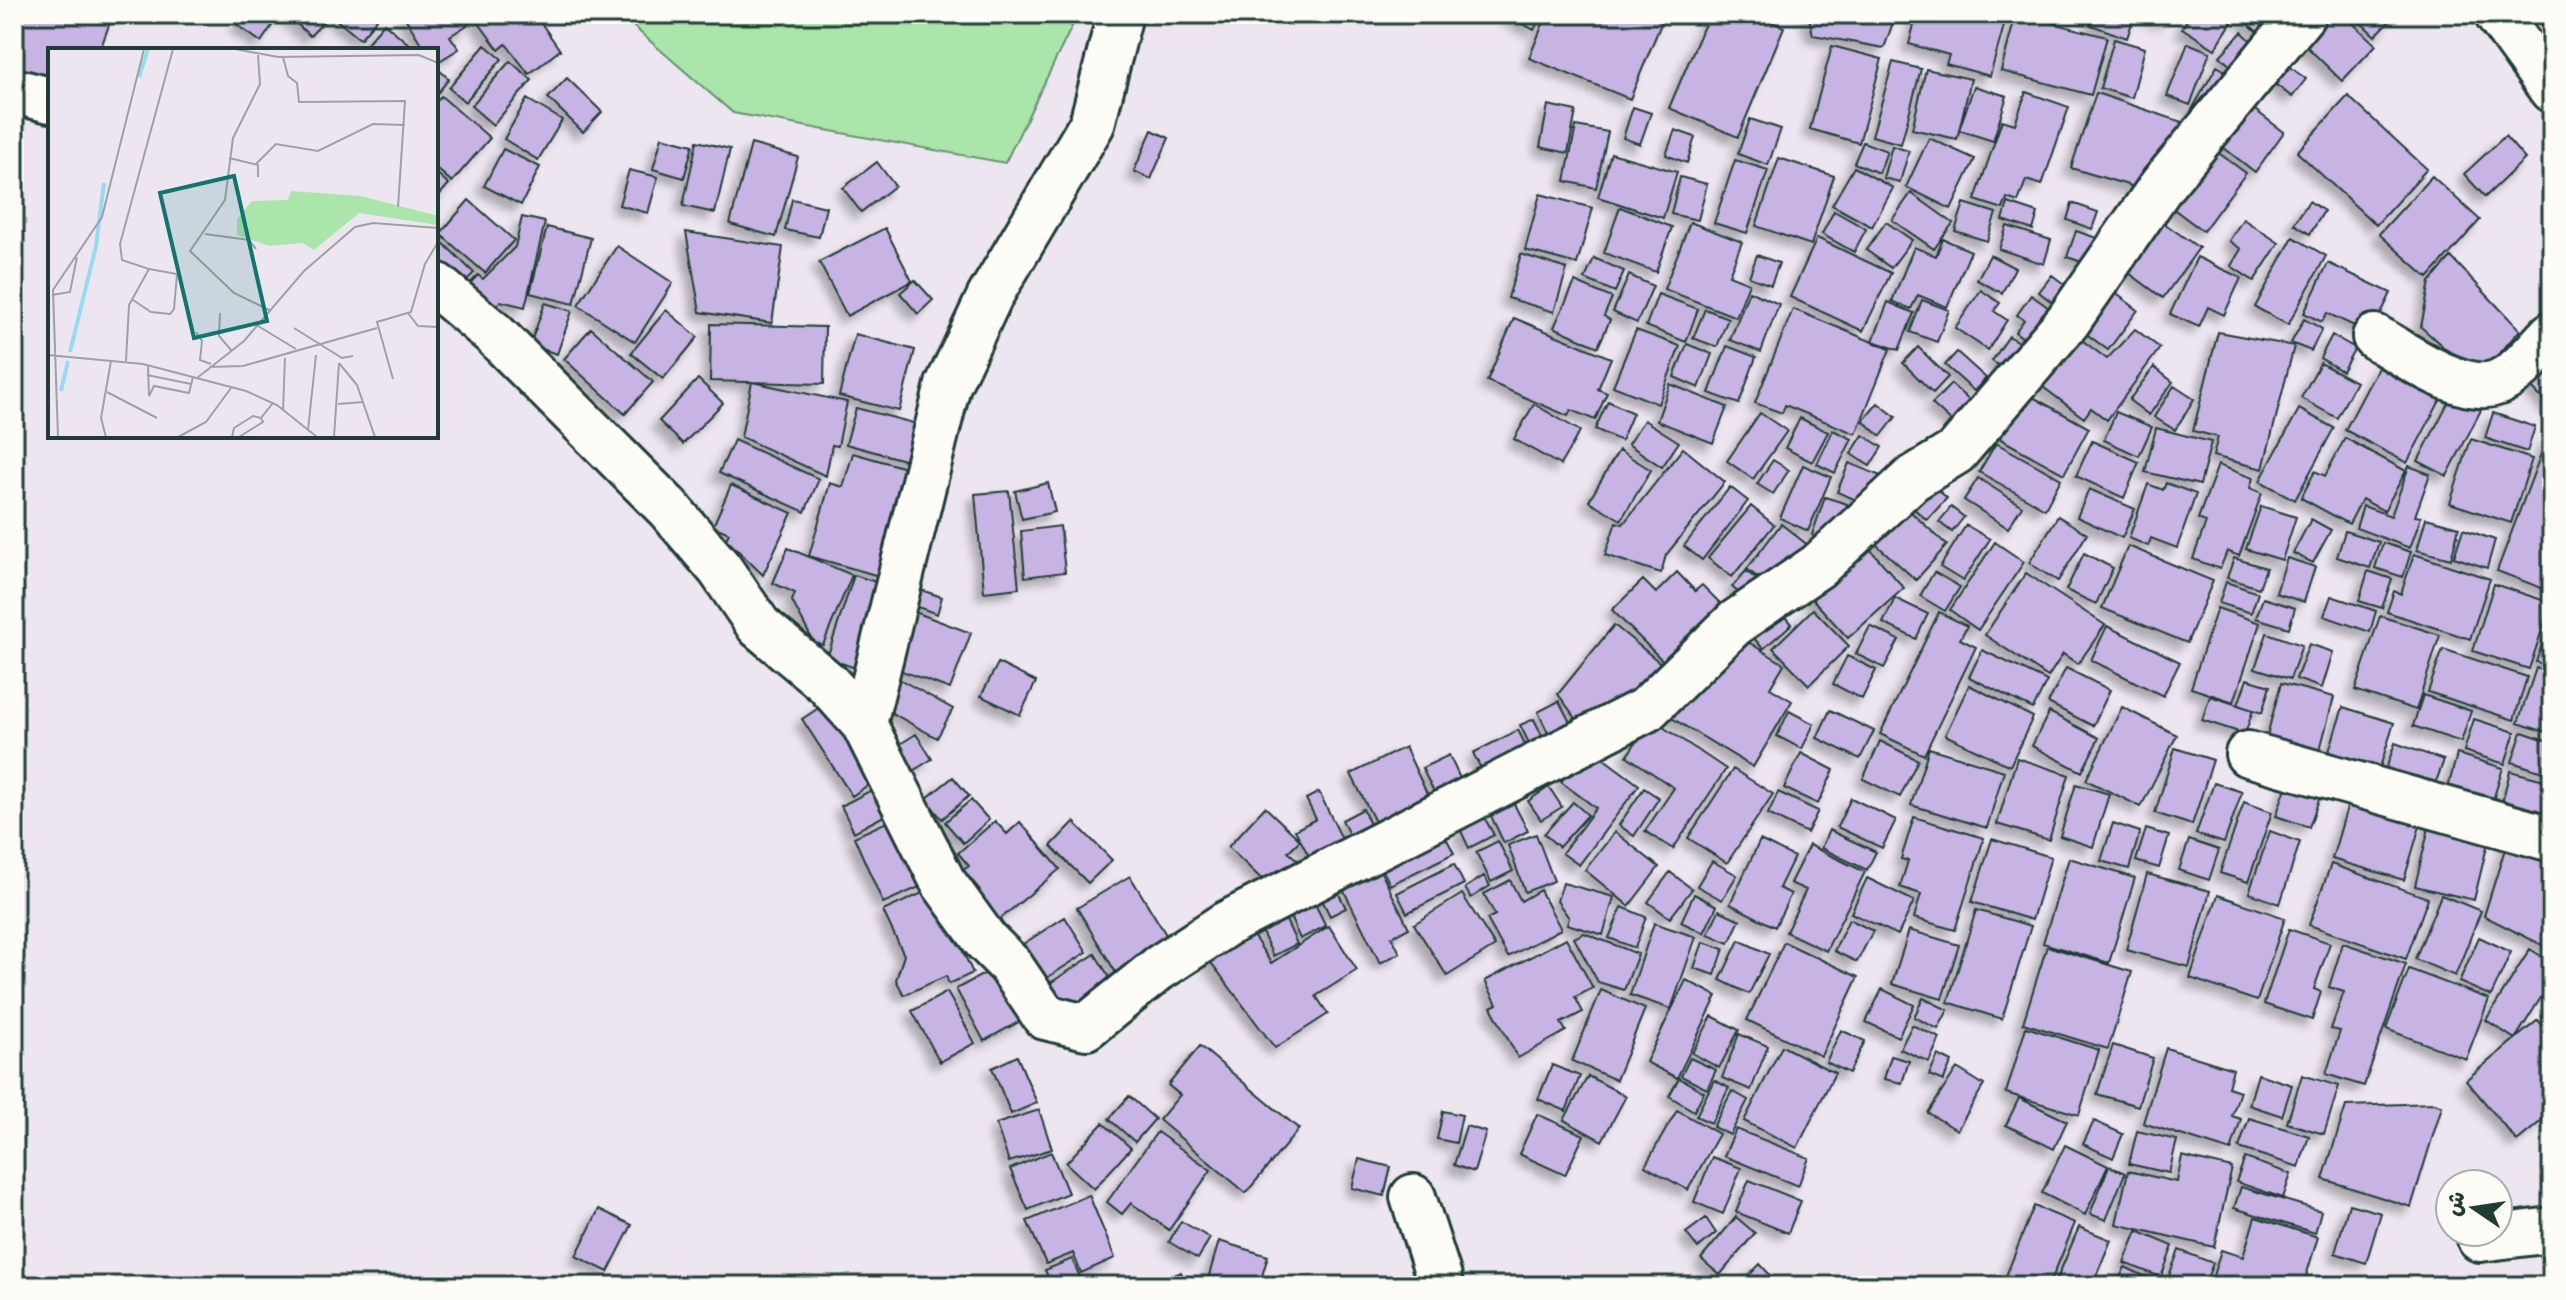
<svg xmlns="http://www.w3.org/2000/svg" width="2566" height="1300" viewBox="0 0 2566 1300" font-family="'Balsamiq Sans','Playpen Sans Arabic',sans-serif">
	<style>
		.green { fill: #aae5aa; stroke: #64916f; stroke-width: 2 }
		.building { fill: #c7b4e4; stroke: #1f3d34; stroke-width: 2; filter: url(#shadow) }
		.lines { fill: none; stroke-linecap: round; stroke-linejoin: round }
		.street-casing { stroke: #1f3d34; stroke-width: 50 }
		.street { stroke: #fdfcf7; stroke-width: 44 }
		.inset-river { fill: none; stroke: #93dcf5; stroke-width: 4 }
		.inset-road { fill: none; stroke: #9ba2a5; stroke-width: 2 }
		.view { fill: #0f766e; fill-opacity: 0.15; stroke: #0f766e; stroke-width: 4 }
		.inset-edge { fill: none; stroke: #1f3d34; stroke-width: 4 }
	</style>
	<defs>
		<filter id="shadow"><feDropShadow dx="-7" dy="7" stdDeviation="4" flood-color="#0004"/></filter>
	</defs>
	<rect width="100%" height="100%" fill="#ede6f1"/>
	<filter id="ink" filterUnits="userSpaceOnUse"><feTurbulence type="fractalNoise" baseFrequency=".0125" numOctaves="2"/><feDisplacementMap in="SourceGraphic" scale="16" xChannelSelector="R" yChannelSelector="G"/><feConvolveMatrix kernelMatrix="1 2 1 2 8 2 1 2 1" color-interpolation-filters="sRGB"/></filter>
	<g filter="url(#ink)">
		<path class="green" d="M619 14H1078L1005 163 733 113Z"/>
		<path class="building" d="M18 14H113L100 50H50V95L14 81V24Z
			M245 14H274L278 17 261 42 237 25Z
			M286 14H329L330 15 310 36Z
			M338 14H381L360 39 334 18Z
			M408 14H463L469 24 450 36 459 49 436 63V50H425L404 16Z
			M472 14H554L541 23 560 50 529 74 506 44 499 50Z
			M1504 14H1542L1534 30Z
			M1547 14H1665L1630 99 1529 58Z
			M1709 14H1753L1784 27 1738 137 1669 108Z
			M1808 14H1896L1884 48 1813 35Z
			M1917 14 2007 15 1990 76 1946 64 1949 55 1909 44Z
			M2016 14 2107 37 2091 95 2001 71Z
			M2095 14H2135L2127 38 2091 25Z
			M2145 14H2168L2166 21Z
			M2191 14H2230L2235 17 2215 49 2182 28Z
			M2238 14H2293L2267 41Z
			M2320 14H2343L2376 45 2342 81 2298 38Z
			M2352 14H2387L2392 19 2375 36Z
			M384 23 416 50H361Z
			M2242 32 2262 51 2239 74 2220 56Z
			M2114 39 2145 48 2132 98 2100 88Z
			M2188 43 2210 52 2190 105 2167 96Z
			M485 45 502 59 465 102 449 88Z
			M1832 46 1882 59 1859 143 1810 129Z
			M2275 55 2306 79 2292 97 2261 73Z
			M510 61 532 80 493 125 471 106Z
			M1893 62 1921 69 1901 144 1872 136Z
			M2217 66 2236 77 2210 121 2191 111Z
			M436 67 449 79 436 95Z
			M1926 69 1971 79 1957 139 1912 129Z
			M567 78 602 112 583 132 548 98Z
			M1974 86 2007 96 1993 141 1959 130Z
			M2026 92 2069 107 2042 185 2026 180 2018 202 2007 198 2003 209 1975 200 2002 120 2015 124Z
			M2096 93 2191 125 2148 191 2071 168Z
			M441 96 490 138 452 182 436 168V102Z
			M2348 96 2427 169 2376 225 2297 152Z
			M2239 98 2284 132 2255 172 2210 137Z
			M527 99 562 120 538 160 504 139Z
			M1548 105 1576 111 1568 153 1540 147Z
			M1633 107 1651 113 1640 144 1623 138Z
			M1750 119 1781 129 1768 165 1738 154Z
			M1576 126 1608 132 1596 188 1565 181Z
			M1152 130 1169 138 1151 179 1134 171Z
			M1675 130 1695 137 1687 163 1666 155Z
			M2505 136 2525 159 2485 197 2464 174Z
			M662 137 693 145 684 178 653 169Z
			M1929 138 1975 159 1951 209 1906 187Z
			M697 141 730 149 715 213 683 206Z
			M1863 142 1887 151 1879 173 1854 163Z
			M2205 143 2246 173 2203 231 2163 201Z
			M751 144 798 157 776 237 730 224Z
			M1892 146 1909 151 1900 182 1883 178Z
			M503 149 540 167 521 205 484 186Z
			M1611 153 1677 172 1663 218 1598 197Z
			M1779 158 1834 176 1811 245 1756 226Z
			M1735 160 1768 170 1747 233 1714 223Z
			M877 162 895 186 861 212 843 188Z
			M1854 167 1893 188 1872 227 1832 205Z
			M629 170 658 177 648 213 619 205Z
			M436 173 449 184 436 199Z
			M2432 176 2480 220 2428 278 2379 234Z
			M1680 177 1707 184 1698 220 1671 214Z
			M1911 193 1953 223 1934 249 1892 220Z
			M1540 194 1593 208 1577 264 1525 250Z
			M792 199 826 207 819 237 785 230Z
			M469 200 514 240 485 273 440 234Z
			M2309 201 2324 211 2310 234 2294 224Z
			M1964 203 1996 213 1987 241 1955 231Z
			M2008 203 2038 213 2033 230 2003 220Z
			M2072 203 2098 212 2092 229 2067 220Z
			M1620 207 1672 227 1656 272 1604 253Z
			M1834 211 1866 229 1854 252 1822 234Z
			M522 217 545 222 525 307 501 301 484 320 458 296 478 275 483 279 515 247Z
			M2243 219 2279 243 2254 281 2231 266 2241 249 2229 241Z
			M2161 221 2199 248 2163 298 2125 270Z
			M1690 222 1742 242 1729 275 1749 283 1736 317 1664 289Z
			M1886 222 1912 240 1891 268 1866 250Z
			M2007 226 2051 240 2044 264 1999 249Z
			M547 227 591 238 574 304 530 293Z
			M885 228 912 281 847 316 819 262Z
			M2076 231 2100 239 2091 265 2067 257Z
			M686 232 783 247 772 323 700 312Z
			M436 236 474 273 457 290 436 270Z
			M2293 237 2326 256 2288 325 2255 307Z
			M1817 238 1891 273 1863 331 1790 297Z
			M1943 239 1971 251 1947 307 1918 295 1911 309 1892 301 1914 247 1936 256Z
			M617 246 673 283 635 342 578 305Z
			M1521 254 1567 269 1554 312 1508 298Z
			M1757 255 1779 263 1771 285 1749 277Z
			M1990 255 2015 268 2002 293 1977 280Z
			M2197 257 2241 278 2224 315 2208 307 2199 327 2170 314Z
			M2451 257 2520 330 2478 378 2421 327 2430 282Z
			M1594 258 1624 271 1615 292 1585 279Z
			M2328 263 2391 293 2371 334 2327 313 2322 322 2304 313Z
			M1629 275 1653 286 1637 323 1613 312Z
			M2052 275 2080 296 2066 313 2039 292Z
			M915 280 933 300 918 314 900 293Z
			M1575 282 1612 298 1604 316 1610 320 1598 347 1554 327Z
			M1981 290 2000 303 1994 311 2007 320 1988 350 1955 328Z
			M1749 291 1779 304 1761 352 1730 340Z
			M2114 292 2138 310 2108 350 2084 332Z
			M1658 294 1698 309 1686 342 1646 326Z
			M2031 295 2063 318 2040 350 2015 332 2024 320 2017 315Z
			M1922 300 1949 310 1937 342 1910 332Z
			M1888 302 1914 313 1899 350 1873 341Z
			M545 303 572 311 557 354 530 345Z
			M1705 309 1728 318 1717 347 1693 338Z
			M1793 309 1890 349 1856 434 1785 405 1782 413 1755 403Z
			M666 310 698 337 663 379 631 353Z
			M1514 318 1611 358 1598 389 1607 393 1595 420 1571 410 1568 416 1487 381Z
			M2304 319 2322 329 2311 351 2291 343Z
			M711 324 825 327 824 384 710 381Z
			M591 328 653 382 625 414 564 359Z
			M2135 329 2160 348 2107 420 2091 408 2084 418 2039 384 2075 335 2107 359Z
			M1636 330 1680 346 1658 404 1613 386Z
			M2218 332 2294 346 2263 469 2213 456 2218 437 2193 431Z
			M855 334 915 350 899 411 839 396Z
			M2332 335 2355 348 2342 371 2320 358Z
			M2009 336 2034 353 2017 378 1992 361Z
			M1687 344 1712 354 1699 388 1674 377Z
			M1727 346 1756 357 1739 404 1709 393Z
			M1918 347 1948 377 1933 393 1903 363Z
			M1957 352 1986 378 1974 391 1945 365Z
			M2381 362 2443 395 2407 463 2345 430Z
			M2320 363 2356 382 2337 418 2301 398Z
			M2552 366V409L2530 386Z
			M2154 367 2173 382 2149 415 2129 400Z
			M698 379 723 403 683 444 659 421Z
			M752 382 847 402 838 446 832 445 826 476 741 437Z
			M1670 384 1727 407 1713 443 1657 421Z
			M1951 384 1972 403 1954 424 1932 404Z
			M2174 386 2194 399 2175 430 2154 417Z
			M2022 391 2089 428 2064 474 1997 437Z
			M2452 395 2481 410 2447 476 2418 461Z
			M1608 401 1633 413 1621 441 1595 429Z
			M1878 403 1896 417 1881 436 1863 421Z
			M1534 404 1580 431 1560 465 1514 439Z
			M856 408 925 426 915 463 846 444Z
			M2299 409 2334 428 2295 500 2260 481Z
			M2116 412 2152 427 2139 456 2104 440Z
			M1760 413 1787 431 1753 479 1727 461Z
			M2493 413 2535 427 2527 452 2485 438Z
			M1800 418 1828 432 1812 462 1785 448Z
			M1644 420 1679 442 1662 467 1628 444Z
			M2156 428 2211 442 2200 485 2145 472Z
			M1833 430 1852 439 1835 473 1817 464Z
			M1863 435 1882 447 1870 466 1851 454Z
			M2345 438 2406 471 2384 511 2362 499 2349 524 2301 498 2315 471 2325 476Z
			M2547 438 2552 440V592L2497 571Z
			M2471 439 2532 459 2511 523 2450 503Z
			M734 440 819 479 805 512 719 473Z
			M2092 441 2139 462 2124 498 2076 476Z
			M1996 443 2061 479 2045 509 1979 472Z
			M1683 448 1725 482 1666 555 1661 573 1605 555 1616 522 1623 524Z
			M1619 450 1651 470 1621 520 1589 501Z
			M853 453 916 471 886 578 809 556 830 483 843 487Z
			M1773 460 1789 470 1773 494 1757 484Z
			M1849 463 1888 479 1876 508 1837 492Z
			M1803 465 1831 477 1808 531 1780 518Z
			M2218 465 2253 478 2250 488 2262 493 2239 556 2227 551 2220 569 2193 559 2206 522 2198 519Z
			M2409 466 2430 474 2415 516 2421 517 2410 548 2356 528 2363 506 2391 516Z
			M1978 478 2022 506 2008 528 1964 500Z
			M1926 479 1947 498 1927 520 1905 501Z
			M1048 483 1055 512 1022 519 1015 491Z
			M2166 483 2196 494 2177 548 2151 538 2148 546 2129 538 2148 484 2163 490Z
			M731 485 792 513 763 575 726 539 729 533 713 526Z
			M1730 487 1748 501 1702 560 1684 546Z
			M2089 489 2135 509 2122 538 2077 517Z
			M1009 491 1019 588 984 592 975 494Z
			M1825 497 1847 504 1834 543 1812 535Z
			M1900 502 1947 545 1916 580 1869 538Z
			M1751 506 1774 525 1732 577 1708 558Z
			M2261 506 2296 517 2282 560 2246 549Z
			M1951 507 1964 517 1952 532 1939 522Z
			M2058 516 2087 534 2058 581 2029 563Z
			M2426 518 2459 527 2451 559 2417 550Z
			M2311 519 2331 530 2313 563 2293 553Z
			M1781 524 1809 546 1775 591 1747 569Z
			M1966 525 1990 539 1963 581 1940 567Z
			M1060 526 1065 572 1025 577 1021 531Z
			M2463 529 2495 540 2487 568 2454 557Z
			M2345 531 2379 542 2370 568 2337 557Z
			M1863 541 1904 588 1848 638 1806 592Z
			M1995 542 2024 562 1978 630 1950 610Z
			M2383 543 2411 552 2403 577 2375 568Z
			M2128 546 2213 581 2187 643 2102 608Z
			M788 548 852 575 823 645 813 641 792 601 795 593 773 583Z
			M2084 553 2113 568 2096 604 2066 590Z
			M2414 554 2490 579 2470 639 2387 612 2394 591 2401 594Z
			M2234 558 2266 568 2259 588 2227 578Z
			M2287 558 2315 567 2304 602 2276 593Z
			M1746 571 1761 583 1747 600 1732 587Z
			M2368 571 2392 579 2382 608 2359 601Z
			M1677 572 1695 591 1702 585 1728 611 1670 668 1612 610 1643 580 1656 593Z
			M1934 572 1960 587 1945 611 1920 596Z
			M2026 573 2105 625 2078 664 2063 654 2048 677 1985 635Z
			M854 575 885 585 858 669 827 658Z
			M2226 582 2258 593 2251 613 2219 603Z
			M2494 584 2551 603 2529 669 2473 651Z
			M918 589 942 597 937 614 912 605Z
			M2331 596 2376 611 2370 632 2324 616Z
			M1895 598 1928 614 1916 639 1883 623Z
			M2263 598 2295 608 2289 628 2256 618Z
			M1773 601 1792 624 1763 649 1744 626Z
			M2217 608 2260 623 2234 702 2191 688Z
			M1813 609 1849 646 1809 685 1773 648Z
			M912 611 971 633 950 689 891 667Z
			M1939 612 1967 626 1960 639 1976 647 1924 755 1880 734Z
			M2380 616 2440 635 2416 710 2355 690Z
			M2549 624 2552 625V667L2536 662Z
			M1614 625 1669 670 1583 728 1558 694Z
			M1870 626 1899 640 1884 668 1856 654Z
			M2107 626 2180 662 2163 696 2091 660Z
			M2267 633 2302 645 2290 679 2255 668Z
			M1735 634 1784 664 1770 688 1792 701 1753 767 1670 717Z
			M2309 644 2333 652 2322 688 2296 679Z
			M2443 649 2527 677 2514 720 2428 692Z
			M1982 650 2047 681 2033 709 1969 677Z
			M1847 656 1876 670 1862 699 1833 684Z
			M998 663 1036 682 1020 715 981 696Z
			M2066 668 2110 690 2093 726 2048 703Z
			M2536 668 2552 673V734L2518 723Z
			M892 675 953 709 937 738 876 704Z
			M2247 679 2270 686 2262 713 2238 705Z
			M2281 683 2334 697 2317 761 2264 747Z
			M1969 685 2033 717 2010 766 1945 735Z
			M2423 695 2471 711 2461 742 2413 726Z
			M2210 696 2253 710 2245 734 2202 720Z
			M831 700 881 776 852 796 802 719Z
			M1559 701 1574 730 1552 741 1538 712Z
			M2122 707 2177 735 2141 807 2086 780Z
			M2343 707 2394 723 2376 780 2325 764Z
			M1830 710 1874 731 1860 759 1817 738Z
			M1789 711 1814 724 1802 749 1777 736Z
			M2049 712 2099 738 2082 772 2032 746Z
			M1534 719 1543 738 1530 745 1520 725Z
			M1651 719 1726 769 1673 849 1645 831 1674 788 1627 756Z
			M2474 719 2515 732 2505 764 2464 751Z
			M1518 730 1530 754 1485 776 1473 753Z
			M2522 732 2552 742V775L2512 762Z
			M916 734 932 759 908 774 892 749Z
			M1880 741 1918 760 1900 797 1863 779Z
			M2395 743 2444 760 2430 798 2382 781Z
			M1405 747 1431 802 1378 828 1351 774Z
			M1588 747 1639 785 1579 865 1562 853 1596 808 1561 782Z
			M1929 748 2004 771 1987 828 1911 805Z
			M2175 748 2213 760 2192 825 2155 813Z
			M1801 753 1834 770 1818 804 1784 788Z
			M2457 754 2503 768 2488 816 2444 803Z
			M1449 755 1464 787 1438 800 1422 768Z
			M2017 758 2069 775 2049 840 1997 824Z
			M1733 769 1773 794 1727 863 1688 838Z
			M2510 771 2552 782V832L2498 818Z
			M953 777 969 796 942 819 926 799Z
			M2288 782 2321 794 2309 827 2276 816Z
			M2214 783 2242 792 2224 843 2196 834Z
			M883 784 897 809 854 832 841 806Z
			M2076 784 2109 794 2093 847 2060 836Z
			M1549 787 1562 807 1541 820 1528 801Z
			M1644 788 1659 798 1634 836 1619 825Z
			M1319 792 1345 845 1312 862 1295 830 1316 819 1306 799Z
			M1778 792 1818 811 1807 833 1768 814Z
			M1851 798 1896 820 1882 848 1837 827Z
			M971 800 989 820 963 843 945 822Z
			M1573 802 1588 815 1559 847 1544 834Z
			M2244 802 2272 812 2248 882 2220 873Z
			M1514 804 1528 831 1504 843 1491 816Z
			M2348 804 2420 826 2404 880 2332 859Z
			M1265 807 1300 840 1288 852 1301 863 1274 891 1228 847Z
			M1363 809 1372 829 1351 839 1342 820Z
			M902 815 931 882 883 903 854 837Z
			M2432 815 2491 830 2474 900 2415 886Z
			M1484 817 1494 835 1469 848 1460 829Z
			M1914 817 1984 838 1955 930 1914 918 1921 894 1900 887 1908 861 1901 859Z
			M995 821 1007 834 1020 822 1060 869 999 920 976 893 980 890 963 870 969 866 958 853Z
			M1074 822 1112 860 1088 883 1051 846Z
			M2113 823 2140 832 2129 869 2101 861Z
			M2146 829 2169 836 2159 868 2136 861Z
			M1829 830 1876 852 1867 870 1821 848Z
			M2270 831 2300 842 2280 904 2249 893Z
			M1443 832 1454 853 1390 885 1380 864Z
			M1615 832 1659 867 1629 906 1585 870Z
			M1536 834 1554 881 1525 892 1508 845Z
			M2509 836 2552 849V950L2484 916Z
			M1992 839 2051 857 2032 920 1972 902Z
			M1760 840 1794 857 1779 888 1791 894 1775 927 1730 904Z
			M2189 840 2219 850 2209 880 2179 870Z
			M1498 841 1513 871 1491 882 1476 852Z
			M1809 845 1865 872 1826 951 1786 932 1806 890 1790 883Z
			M2069 858 2135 878 2109 963 2043 943Z
			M1712 861 1737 875 1722 900 1697 886Z
			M1454 864 1464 884 1407 913 1397 893Z
			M2331 864 2428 898 2406 959 2309 925Z
			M1380 870 1409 928 1392 937 1400 953 1380 963 1343 889Z
			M1670 872 1692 889 1670 918 1648 902Z
			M2147 874 2210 891 2189 967 2126 950Z
			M1130 876 1171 943 1118 976 1077 908Z
			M1484 876 1490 886 1471 898 1465 888Z
			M1867 878 1914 901 1898 935 1851 913Z
			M1510 880 1521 901 1540 890 1561 929 1508 957 1487 919 1495 915 1484 894Z
			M1563 883 1614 897 1603 935 1567 924 1569 918 1557 901Z
			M1335 886 1346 908 1330 916 1319 894Z
			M933 888 973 973 949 984 946 976 904 995 896 980 904 955 883 911Z
			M1462 894 1495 946 1447 976 1414 924Z
			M1694 894 1717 906 1704 933 1681 922Z
			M2218 895 2285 918 2257 1001 2190 978Z
			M2441 895 2481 911 2455 976 2415 959Z
			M1311 896 1326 926 1300 939 1286 908Z
			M1622 907 1646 917 1635 948 1609 938Z
			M1719 910 1740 920 1729 943 1708 934Z
			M1976 910 2031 926 2002 1019 1948 1002Z
			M1283 914 1297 944 1273 956 1259 926Z
			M1065 917 1087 952 1042 981 1020 946Z
			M1849 919 1873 931 1857 962 1834 951Z
			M1654 923 1696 937 1671 1009 1630 995Z
			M1247 926 1271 963 1329 926 1357 970 1316 996 1328 1014 1275 1048 1204 953Z
			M2289 929 2330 943 2314 989 2321 992 2312 1020 2264 1004Z
			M1909 930 1959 945 1942 999 1892 984Z
			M1584 933 1638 954 1624 990 1598 982 1574 938Z
			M2479 937 2511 952 2491 996 2459 982Z
			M1566 938 1593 988 1575 997 1583 1012 1561 1023 1566 1031 1518 1058 1491 1007 1497 1004 1485 981Z
			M1739 940 1769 954 1749 994 1720 980Z
			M1703 942 1724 949 1715 975 1694 968Z
			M1784 942 1858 977 1821 1056 1747 1020Z
			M2343 943 2406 964 2364 1086 2326 1074 2340 1031 2331 1029 2344 992 2329 987Z
			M2047 946 2132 972 2108 1049 2023 1023Z
			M2530 949 2552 963V980L2515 1039 2486 1020Z
			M1095 954 1115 986 1064 1018 1044 987Z
			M997 967 1024 1019 984 1041 956 989Z
			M2409 969 2489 999 2466 1059 2386 1029Z
			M1686 980 1717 996 1677 1078 1646 1062Z
			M1882 989 1914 1005 1898 1037 1866 1022Z
			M1601 990 1645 1009 1616 1080 1572 1061Z
			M947 992 975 1043 940 1062 912 1011Z
			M1923 998 1948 1010 1938 1029 1914 1017Z
			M1712 1016 1739 1030 1719 1068 1692 1053Z
			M2538 1020 2552 1036V1103L2547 1107 2551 1113 2517 1141 2466 1080Z
			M1912 1025 1940 1038 1929 1062 1900 1049Z
			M2026 1027 2099 1050 2079 1115 2006 1093Z
			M1841 1030 1865 1041 1849 1073 1826 1062Z
			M1739 1034 1768 1046 1751 1090 1722 1078Z
			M2113 1045 2153 1058 2138 1106 2097 1094Z
			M1200 1046 1299 1129 1246 1193 1159 1120 1180 1095 1168 1085Z
			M1782 1046 1835 1073 1797 1148 1744 1121Z
			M2166 1048 2233 1069 2228 1087 2240 1091 2232 1116 2241 1119 2231 1151 2143 1123Z
			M1938 1055 1952 1062 1943 1081 1929 1075Z
			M1017 1056 1037 1103 1011 1114 992 1068Z
			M1891 1056 1909 1061 1902 1083 1884 1079Z
			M1690 1058 1716 1070 1707 1089 1681 1076Z
			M1552 1065 1580 1076 1566 1111 1538 1099Z
			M1957 1068 1984 1085 1957 1130 1928 1113Z
			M2258 1074 2292 1085 2282 1116 2249 1105Z
			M2302 1075 2339 1086 2324 1134 2287 1123Z
			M1588 1076 1626 1096 1602 1141 1564 1120Z
			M1679 1078 1704 1092 1694 1111 1669 1096Z
			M1714 1080 1729 1088 1711 1123 1696 1116Z
			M1732 1091 1748 1100 1730 1135 1713 1127Z
			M1129 1096 1155 1119 1135 1142 1109 1119Z
			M2019 1098 2067 1121 2054 1149 2006 1125Z
			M2435 1103 2442 1106 2411 1207 2323 1179 2346 1106Z
			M1039 1110 1052 1149 1009 1162 996 1124Z
			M1677 1110 1719 1134 1688 1190 1645 1166Z
			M1443 1111 1462 1115 1456 1143 1437 1139Z
			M1537 1114 1584 1135 1565 1175 1519 1154Z
			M2249 1118 2309 1136 2299 1167 2239 1148Z
			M2094 1121 2123 1134 2113 1158 2083 1144Z
			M1103 1123 1131 1148 1094 1189 1066 1163Z
			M1466 1126 1486 1132 1474 1172 1454 1165Z
			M1736 1129 1809 1158 1798 1186 1724 1156Z
			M2137 1131 2177 1140 2169 1173 2129 1164Z
			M1157 1132 1211 1170 1169 1230 1131 1203 1122 1214 1107 1202Z
			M2065 1145 2108 1166 2085 1215 2042 1193Z
			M1051 1152 1068 1193 1028 1210 1010 1169Z
			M2182 1156 2232 1168 2214 1247 2116 1224 2128 1171 2177 1182Z
			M1712 1157 1741 1168 1723 1214 1694 1202Z
			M2245 1158 2291 1174 2283 1198 2236 1182Z
			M1359 1159 1391 1167 1384 1196 1352 1188Z
			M2109 1166 2125 1173 2106 1220 2090 1214Z
			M1749 1180 1801 1201 1788 1233 1736 1212Z
			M2241 1187 2321 1211 2315 1233 2234 1208Z
			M1089 1195 1115 1258 1081 1273 1073 1253 1046 1264 1027 1221Z
			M2349 1204 2381 1213 2366 1263 2335 1253Z
			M2034 1206 2075 1223 2049 1286H2002Z
			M599 1209 632 1225 608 1272 576 1256Z
			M1736 1217 1755 1233 1720 1275 1701 1259Z
			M2255 1217 2318 1237 2303 1286H2210L2221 1250 2243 1257Z
			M1706 1218 1716 1233 1698 1248 1686 1233Z
			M1181 1221 1210 1238 1198 1259 1169 1242Z
			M2079 1227 2111 1240 2092 1286H2054Z
			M2137 1231 2173 1246 2161 1277 2124 1263Z
			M1219 1241 1268 1256 1259 1286H1206Z
			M2179 1250 2213 1263 2204 1286H2179L2167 1281Z
			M1072 1259 1084 1286H1052L1045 1270Z
			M1760 1264 1780 1286H1739Z
			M2125 1267 2161 1284 2160 1286H2116Z
			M1181 1272 1187 1286H1149Z"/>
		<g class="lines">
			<defs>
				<path id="street" d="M2497 14 2552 90
					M14 91 50 100
					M436 285 493 333 669 509 720 569 759 626 827 683 864 724 943 882 985 940 1010 965 1045 1017 1086 1027 1159 968 1226 924 1647 709 1736 622 1818 566 1912 479 1956 452 2068 321 2162 185 2303 14
					M2375 337C2404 354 2467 399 2501 381 2521 371 2537 349 2552 334
					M864 724 948 385 990 296 1092 124 1120 14
					M2248 754 2552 839
					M1413 1197 1439 1277 1437 1286
					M2480 1239 2552 1230"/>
			</defs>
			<use href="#street" class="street-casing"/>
			<use href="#street" class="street"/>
		</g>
	</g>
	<g transform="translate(48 48)">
		<rect width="390" height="390" fill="#ede6f1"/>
		<path d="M243 143 313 148 390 168V177L311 165 266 202 255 195 221 198 189 187V171L204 153 240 152Z" fill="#aae5aa"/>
		<path class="inset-river" d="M91 29 100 1M22 304 48 198 56 135M13 343 20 313"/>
		<path class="inset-road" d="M187 1 230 9 371 7 390 15M210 7 212 36 185 90 177 152 142 203 186 245 223 263M235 9 240 28 249 35 251 54 357 53 350 159M181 110 210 117V129M208 116 228 96 270 103 325 76 357 77M157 186 201 192 208 201M4 247 22 244 29 209M85 252 103 264 122 266 126 261 129 226 101 221M172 265 171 288 183 302M360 265 370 278 390 279M210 278 248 301M246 280 294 310 305 308M148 284 154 293 152 312 163 316M0 307 95 316 198 343 229 357 269 389M78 313 81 257 101 221 74 212 72 196 125 1M291 315 309 337 327 389M100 317 101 348 106 338 141 345 145 329M161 319 195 318 329 280M99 327 143 336M149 330 196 293 256 223 307 179 325 175 390 180M345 331 329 274 363 264 377 216 390 194M59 344 109 370M290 356 315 354M235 362 237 310M260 382 268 307M10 389 5 242 54 169 96 1M58 389 53 370 63 313M130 389 158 374 183 340M184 389 186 380 205 368 213 370M191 389 215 374 213 370 225 355M286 389 291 315"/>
		<path class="view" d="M186 128 219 273 146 290 112 145Z"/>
		<rect width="390" height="390" class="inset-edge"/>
	</g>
	<rect width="2566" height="1300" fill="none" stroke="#fdfcf7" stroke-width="48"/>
	<rect x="24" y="24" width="2518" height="1252" fill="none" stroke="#1f3d34" stroke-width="3" filter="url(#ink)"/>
	<g transform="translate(2474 1208) rotate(283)"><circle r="38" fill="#fdfcf7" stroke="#a4b0a9" stroke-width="2"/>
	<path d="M0-6L14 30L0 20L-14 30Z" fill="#1f3d34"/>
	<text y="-12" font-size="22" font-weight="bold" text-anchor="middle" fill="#1f3d34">ش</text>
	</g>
</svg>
